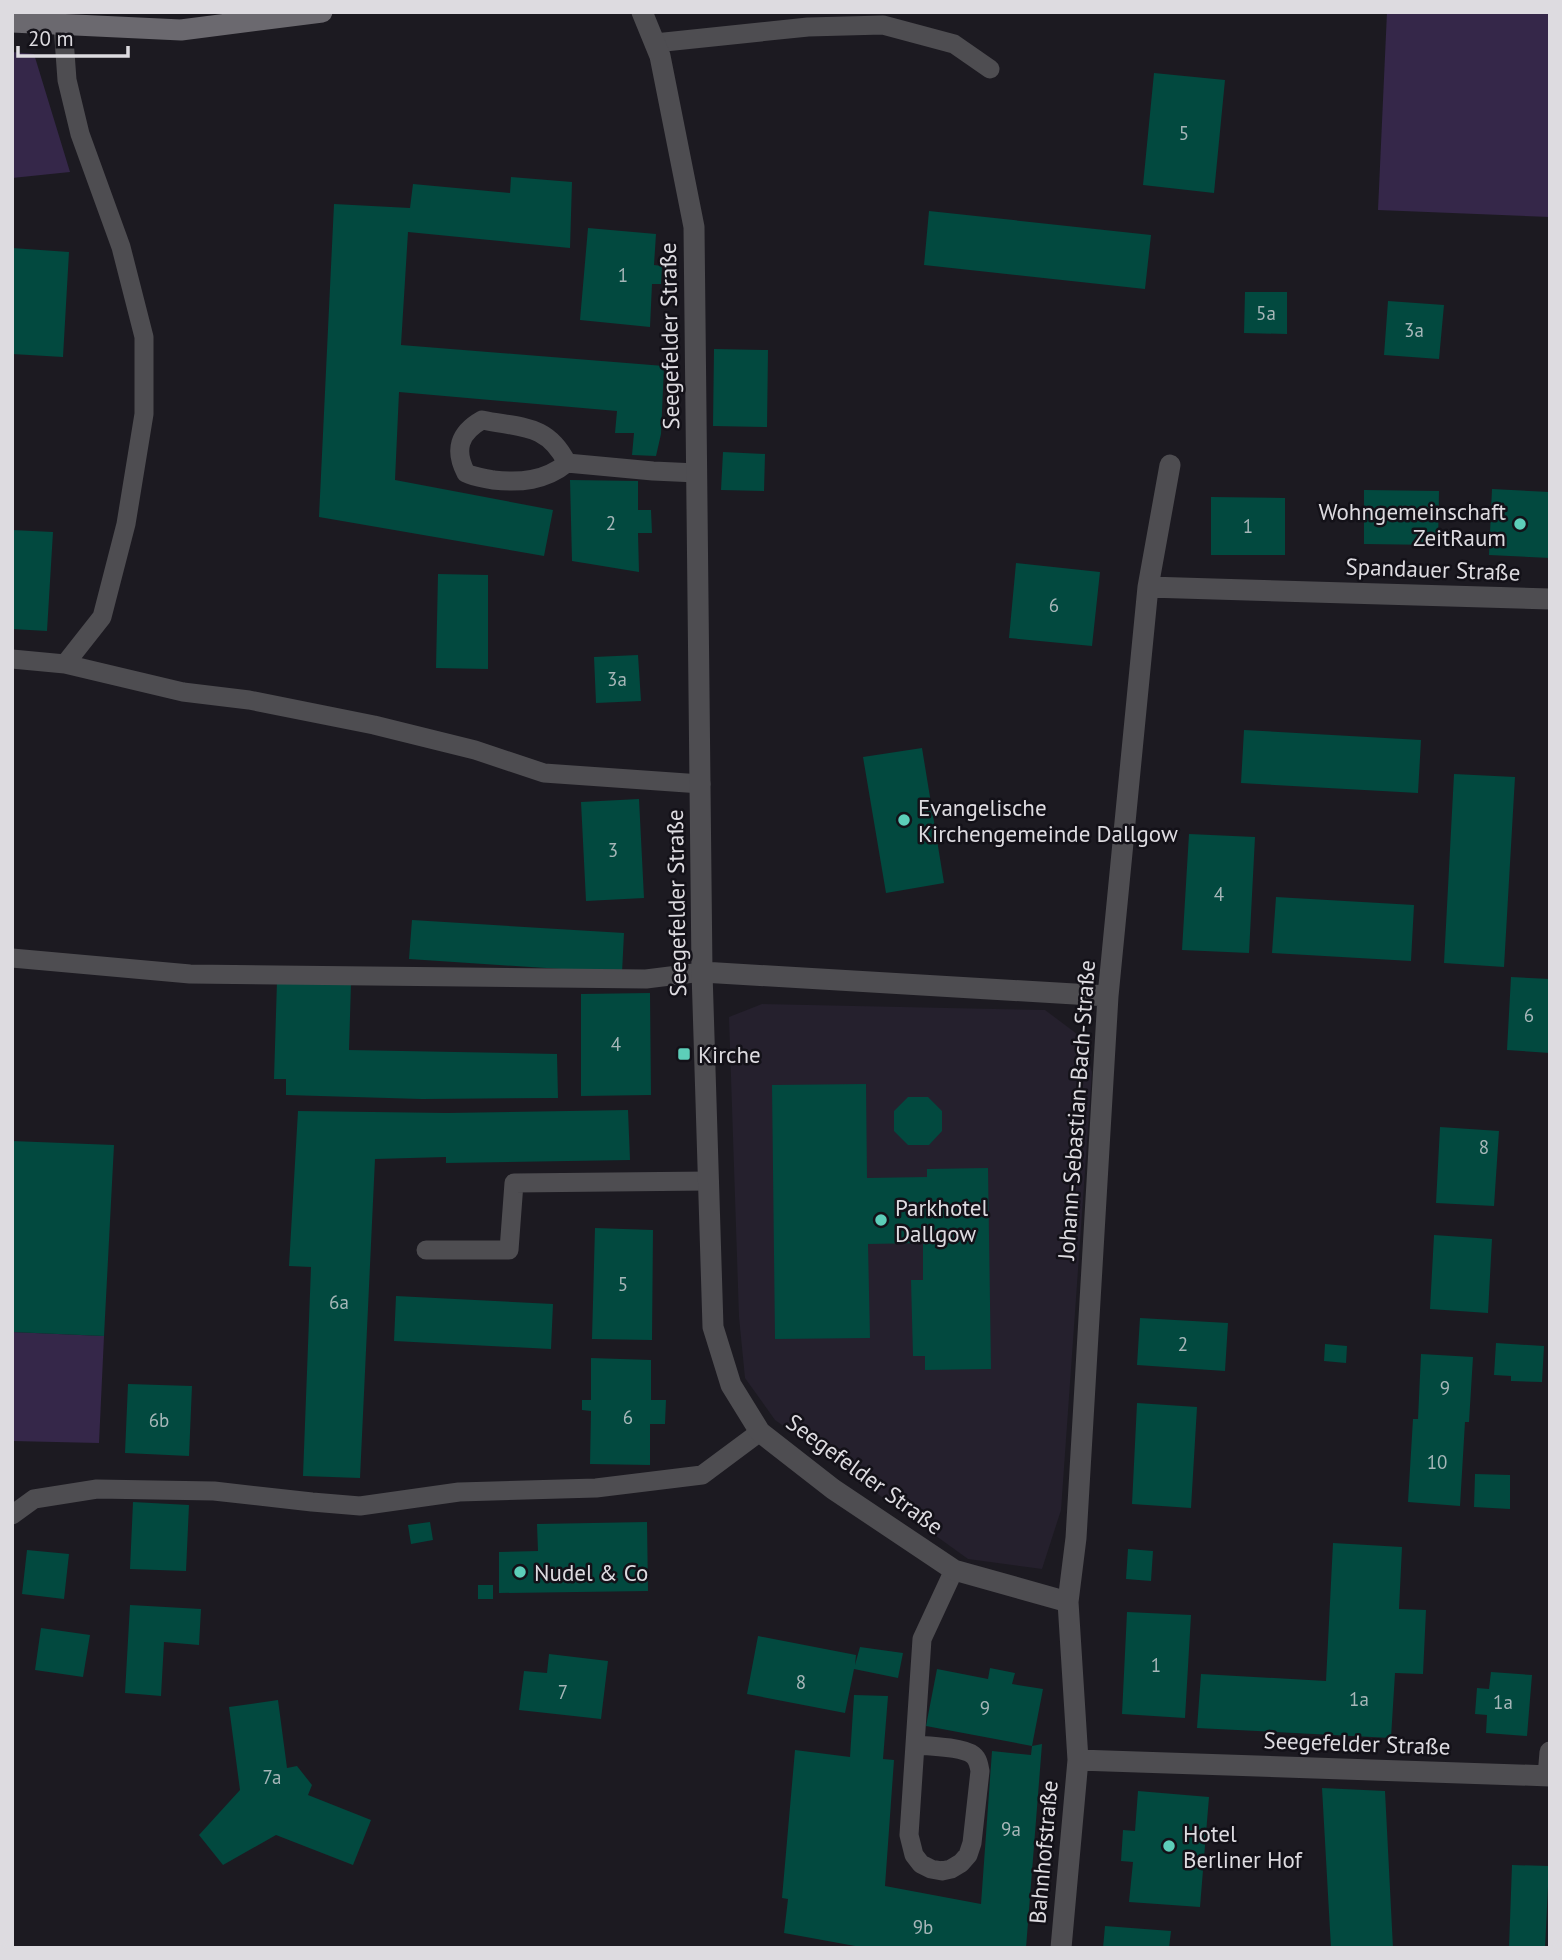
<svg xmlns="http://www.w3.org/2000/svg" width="1562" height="1960" viewBox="0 0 1562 1960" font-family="'PT Sans',sans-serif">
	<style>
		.built { fill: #25202d }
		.green { fill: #352749 }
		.building { fill: #02493f }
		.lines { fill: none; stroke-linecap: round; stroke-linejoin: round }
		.lane { stroke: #4e4d51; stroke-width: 19 }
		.street { stroke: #4e4d51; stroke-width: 21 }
		.secondary { stroke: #6b696f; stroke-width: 21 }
		.poi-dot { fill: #5dceb9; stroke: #131118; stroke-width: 2.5 }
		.labels { text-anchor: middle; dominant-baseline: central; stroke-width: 5; stroke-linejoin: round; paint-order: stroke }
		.number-label { font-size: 19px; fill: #a6b6b8 }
		.street-label { font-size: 23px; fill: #dddbe0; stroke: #131118 }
		.poi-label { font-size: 23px; fill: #dddbe0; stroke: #131118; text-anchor: start }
	</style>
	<rect width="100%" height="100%" fill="#1c1a21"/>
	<path class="built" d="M762 1004 1045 1010 1077 1034 1092 1072 1061 1510 1042 1569 968 1559 775 1420 745 1378 739 1317 729 1017Z"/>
	<path class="green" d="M1387 12H1550V217L1378 210Z
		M12 52 34 54 70 172 12 178Z
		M12 1332 104 1336 99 1443 12 1441Z"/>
	<path class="building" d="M1154 73 1225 80 1214 193 1143 185Z
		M511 177 572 182 570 248 408 232 401 345 664 366 661 434 656 456 632 455 634 433H615L617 411 399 392 395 480 553 510 544 556 319 517 334 204 410 208 413 184 510 193Z
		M929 211 1151 235 1145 289 924 265Z
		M588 228 656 234 654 265 662 266 661 284H652L650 327 580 320Z
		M12 248 69 252 63 357 12 354Z
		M1245 292H1287V334L1244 333Z
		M1388 301 1444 305 1439 359 1384 355Z
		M714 349 768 350 767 427 713 426Z
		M723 452 765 454 764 491 721 490Z
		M570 480 638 481V510H651L652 533H638L639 572 572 561Z
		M1492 489 1550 492V558L1489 555Z
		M1364 490 1439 491 1438 545 1364 544Z
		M1211 497 1285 498V555H1211Z
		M12 530 53 532 47 631 12 629Z
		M1016 563 1100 572 1092 646 1009 638Z
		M438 574 488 575V669L436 668Z
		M638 655 641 701 596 703 594 657Z
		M1244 730 1421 740 1418 793 1241 783Z
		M922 748 944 883 886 893 863 757Z
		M1454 774 1515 777 1504 967 1444 963Z
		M639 799 644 898 586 901 581 802Z
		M1189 834 1255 837 1249 953 1182 950Z
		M1276 897 1414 905 1411 961 1272 953Z
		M412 920 624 933 622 973 409 959Z
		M1511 977 1550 979V1053L1507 1050Z
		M277 981 351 983 349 1050 557 1054 558 1098 422 1099 286 1095V1079H274Z
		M650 993 651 1095 581 1096V994Z
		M866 1084 867 1178 927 1177V1169L988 1168 991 1369 925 1370V1356H913L911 1280H923V1243L868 1244 870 1338 775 1339 772 1085Z
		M908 1097H928L942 1111V1131L929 1145H908L894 1131V1111Z
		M628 1110 630 1160 446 1163V1157L375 1159 360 1478 303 1476 311 1267 289 1266 298 1111 447 1113Z
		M1440 1127 1499 1131 1494 1206 1436 1203Z
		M12 1141 114 1145 104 1336 12 1332Z
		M595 1228 653 1230 652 1340 592 1339Z
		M1434 1235 1492 1239 1488 1313 1430 1309Z
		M396 1296 553 1304 551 1349 394 1341Z
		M1140 1318 1228 1323 1225 1371 1137 1365Z
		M1496 1343 1544 1346 1542 1382 1511 1381V1376L1494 1375Z
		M1325 1344 1347 1346 1346 1363 1324 1361Z
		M1421 1354 1473 1357 1469 1422H1465L1460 1506 1408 1502 1413 1419H1418Z
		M591 1358 651 1360V1400H666L665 1424H650V1465L590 1464 591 1411 582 1410V1400H591Z
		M128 1384 192 1386 189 1456 125 1453Z
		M1137 1403 1197 1407 1191 1508 1132 1504Z
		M1475 1474 1510 1475V1509L1474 1507Z
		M133 1502 189 1505 186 1571 130 1569Z
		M430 1522 433 1540 411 1544 408 1525Z
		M647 1522 648 1591 499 1593V1552L538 1551 537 1524Z
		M1333 1543 1402 1547 1399 1609 1426 1610 1423 1674 1395 1673 1391 1738 1197 1728 1201 1674 1326 1681Z
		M1128 1549 1153 1551 1151 1581 1126 1579Z
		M27 1550 69 1554 64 1599 22 1594Z
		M478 1585H493V1599H478Z
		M130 1605 201 1609 199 1645 164 1642 161 1696 125 1693Z
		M1127 1612 1191 1615 1185 1718 1122 1714Z
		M41 1628 90 1635 83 1677 35 1670Z
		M758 1636 856 1655 855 1665 860 1647 903 1653 898 1678 854 1669 845 1713 747 1694Z
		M549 1654 608 1661 601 1719 519 1710 524 1671 547 1673Z
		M990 1668 1015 1673 1012 1684 1043 1689 1032 1746 1042 1744 1026 1948H866L784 1933 788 1899 782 1898 795 1750 850 1757 854 1695 888 1696 883 1759 894 1760 885 1886 981 1904 992 1751 1031 1755 1032 1746 926 1726 937 1669 988 1679Z
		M1491 1672 1532 1675 1527 1736 1486 1733 1487 1715 1475 1714 1477 1688 1489 1689Z
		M278 1700 287 1768 297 1766 312 1785 308 1795 371 1820 353 1865 276 1835 223 1865 199 1835 240 1790 229 1707Z
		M1322 1788 1385 1791 1393 1948H1331Z
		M1138 1791 1209 1797 1200 1907 1129 1902 1133 1862 1121 1861 1123 1830 1135 1831Z
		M1512 1865 1549 1866 1545 1948H1509Z
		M1105 1926 1171 1931 1169 1948H1103Z"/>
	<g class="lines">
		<path class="lane" d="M63 25 67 80 80 134 121 247 144 337V414L126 524 102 617 65 664
			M655 43 808 27 883 25 954 44 990 69
			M567 463C547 423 520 428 482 420 459 433 454 450 466 473 474 477 484 478 493 480 520 483 545 481 567 463L653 471 697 473
			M12 659 65 664 183 692 249 700 374 725 475 750 544 773 701 784
			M12 958 190 974 646 979 702 972
			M426 1250H509L514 1183 709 1181
			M12 1515 34 1499 97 1489 214 1491 312 1502 360 1506 459 1492 596 1488 702 1475 760 1432
			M915 1745C929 1746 963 1747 973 1755 978 1759 979 1765 980 1771L972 1843 968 1855 961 1863 951 1869 942 1871 931 1869 921 1864 914 1855 909 1835 922 1639 954 1570"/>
		<path class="street" d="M642 12 660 56 694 227 702 972 713 1327 731 1385 760 1432 833 1489 954 1570 1068 1602
			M1148 587 1550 599
			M702 972 1108 996
			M1078 1760 1550 1776
			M1548 1776 1550 1752
			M1061 1948 1078 1760 1068 1602 1076 1538 1108 996 1148 587 1170 465"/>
		<path class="secondary" d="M12 22 181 30 322 12"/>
	</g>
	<g class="poi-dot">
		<circle cx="1520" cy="524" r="7"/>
		<circle cx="904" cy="820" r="7"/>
		<rect x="677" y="1047" width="14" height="14" rx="3.5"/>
		<circle cx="881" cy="1220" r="7"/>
		<circle cx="520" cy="1572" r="7"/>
		<circle cx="1169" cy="1846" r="7"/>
	</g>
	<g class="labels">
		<g class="number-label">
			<text x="1184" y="133">5</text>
			<text x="623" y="275">1</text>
			<text x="1266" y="313">5a</text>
			<text x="1414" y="330">3a</text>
			<text x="611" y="523">2</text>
			<text x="1248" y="526">1</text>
			<text x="1054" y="605">6</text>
			<text x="617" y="679">3a</text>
			<text x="613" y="850">3</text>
			<text x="1219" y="894">4</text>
			<text x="1529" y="1015">6</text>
			<text x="616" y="1044">4</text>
			<text x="1484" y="1147">8</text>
			<text x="623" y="1284">5</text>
			<text x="339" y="1302">6a</text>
			<text x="1183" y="1344">2</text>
			<text x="1445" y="1388">9</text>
			<text x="628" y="1417">6</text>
			<text x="159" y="1420">6b</text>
			<text x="1437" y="1462">10</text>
			<text x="1156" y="1665">1</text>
			<text x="801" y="1682">8</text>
			<text x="563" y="1692">7</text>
			<text x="1359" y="1699">1a</text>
			<text x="1503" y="1702">1a</text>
			<text x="985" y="1708">9</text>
			<text x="272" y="1777">7a</text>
			<text x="1011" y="1829">9a</text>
			<text x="923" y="1927">9b</text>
		</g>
		<g class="street-label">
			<text transform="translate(669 336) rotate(-91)">Seegefelder Straße</text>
			<text transform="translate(1433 569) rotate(2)">Spandauer Straße</text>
			<text transform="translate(676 903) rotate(-91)">Seegefelder Straße</text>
			<text transform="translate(1076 1110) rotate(-86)">Johann-Sebastian-Bach-Straße</text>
			<text transform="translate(865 1474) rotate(36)">Seegefelder Straße</text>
			<text transform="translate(1357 1743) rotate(2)">Seegefelder Straße</text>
			<text transform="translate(1043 1852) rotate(-85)">Bahnhofstraße</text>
		</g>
		<g class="poi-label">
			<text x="1506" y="511" text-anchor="end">Wohngemeinschaft<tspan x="1506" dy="26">ZeitRaum</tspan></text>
			<text x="918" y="807">Evangelische<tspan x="918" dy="26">Kirchengemeinde Dallgow</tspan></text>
			<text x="698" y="1054">Kirche</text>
			<text x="895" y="1207">Parkhotel<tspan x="895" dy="26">Dallgow</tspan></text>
			<text x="534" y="1572">Nudel &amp; Co</text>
			<text x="1183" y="1833">Hotel<tspan x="1183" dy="26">Berliner Hof</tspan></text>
		</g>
	</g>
	<rect width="1562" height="1960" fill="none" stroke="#dddbe0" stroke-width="28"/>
	<path d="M18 46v10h110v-10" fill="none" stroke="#dddbe0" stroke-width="3.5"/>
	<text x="28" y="46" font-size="21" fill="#dddbe0" stroke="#131118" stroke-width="5" paint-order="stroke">20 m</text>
</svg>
